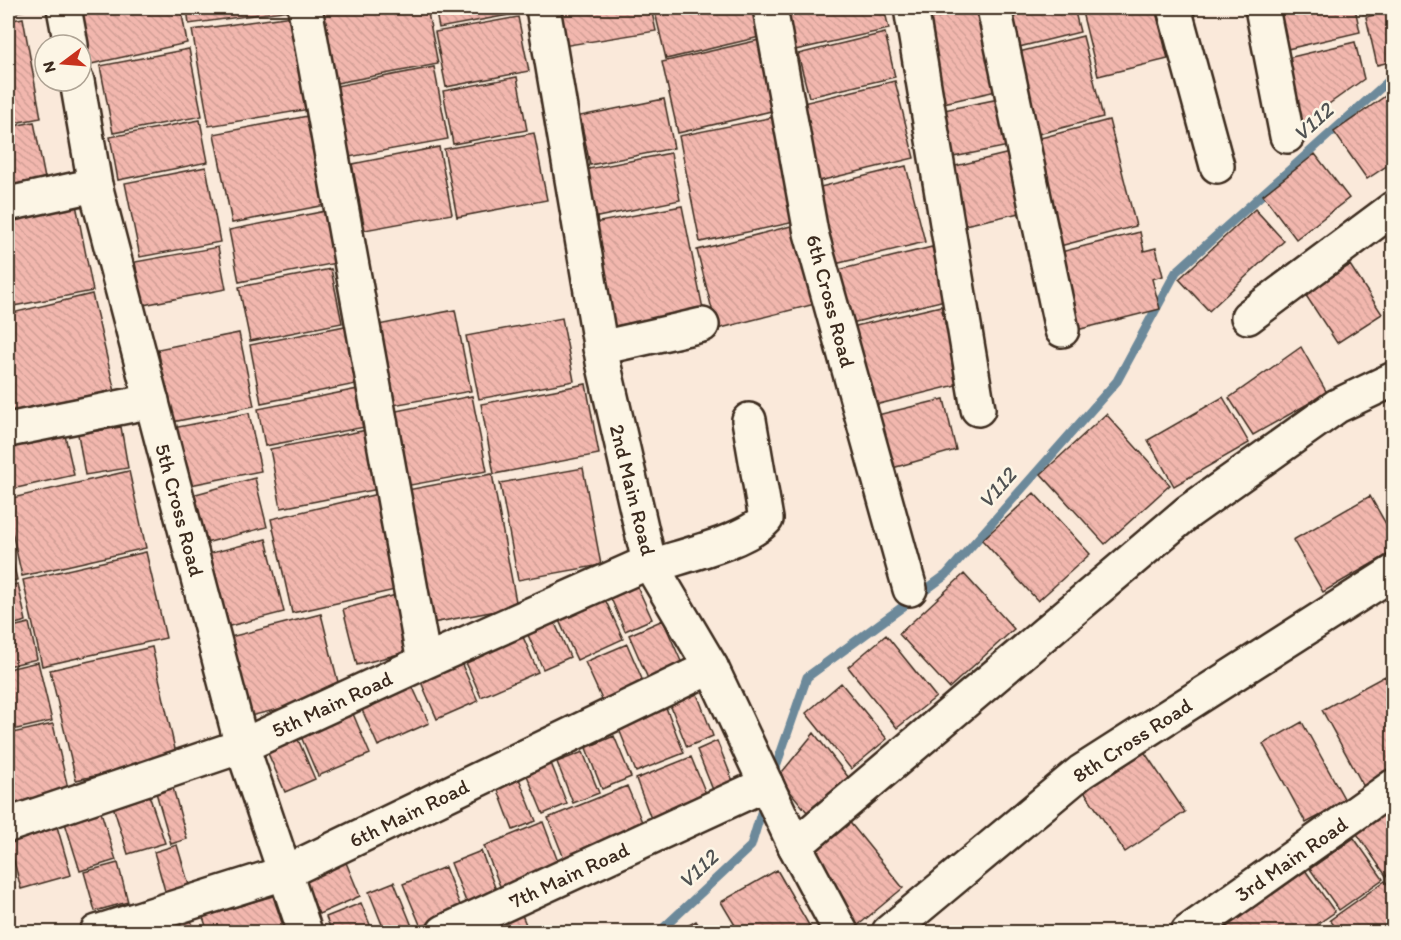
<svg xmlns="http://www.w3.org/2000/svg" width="1401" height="940" viewBox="0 0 1401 940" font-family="Itim,sans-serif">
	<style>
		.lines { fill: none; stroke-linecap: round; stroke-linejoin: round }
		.stream { stroke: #6c899a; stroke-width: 9 }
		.building { fill: url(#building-back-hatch); stroke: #3b2a1e; stroke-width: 1.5 }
		.street-casing { stroke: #3b2a1e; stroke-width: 38 }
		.secondary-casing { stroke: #3b2a1e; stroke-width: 38 }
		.street { stroke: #fcf5e5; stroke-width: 33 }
		.secondary { stroke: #fcf5e5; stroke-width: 33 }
		.labels { text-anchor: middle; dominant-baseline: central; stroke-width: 5; stroke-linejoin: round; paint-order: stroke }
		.street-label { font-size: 21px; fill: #3b2a1e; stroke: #fcf5e5 }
		.water-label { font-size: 22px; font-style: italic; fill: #505252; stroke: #fcf5e5 }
	</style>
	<defs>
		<pattern id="building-back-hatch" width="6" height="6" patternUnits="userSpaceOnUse" patternTransform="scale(1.5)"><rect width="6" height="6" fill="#f2b7ae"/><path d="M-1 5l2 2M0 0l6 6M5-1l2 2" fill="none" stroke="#d09e95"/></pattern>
	</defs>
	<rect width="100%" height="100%" fill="#fae9da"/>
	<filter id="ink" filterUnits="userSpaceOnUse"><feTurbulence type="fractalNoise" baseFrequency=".0167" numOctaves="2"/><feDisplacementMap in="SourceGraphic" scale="12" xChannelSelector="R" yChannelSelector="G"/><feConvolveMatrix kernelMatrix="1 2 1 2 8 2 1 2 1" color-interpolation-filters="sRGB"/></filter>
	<g filter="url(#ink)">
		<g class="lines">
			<path class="stream" d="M772 778 807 677 946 575 1117 381 1176 272 1394 76
				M659 932 751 846 764 803"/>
		</g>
		<path class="building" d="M8 8H26V10L8 13Z
			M71 8H181L187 43 82 66 81 45Z
			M187 8H297L298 9 189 24Z
			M339 8H427L438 64 331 84 318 12Z
			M435 8H518L519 13 439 28Z
			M557 8H651L656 31 563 46Z
			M654 8H757L764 36 666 59Z
			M785 8H884L889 29 795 50Z
			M922 8H948L923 14Z
			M980 8 1005 89 939 104 920 21Z
			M1005 8H1074L1080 32 1015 48Z
			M1081 8H1155L1168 59 1098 76Z
			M1269 8H1355L1360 32 1279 51Z
			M1361 8H1392L1363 14Z
			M1394 10V61L1377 65 1366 17Z
			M299 15 316 108 209 126 192 30Z
			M518 17 529 71 446 87 435 32Z
			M23 18 41 118 8 124V21Z
			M885 33 895 77 809 97 798 54Z
			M1083 36 1103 117 1027 137 1007 55Z
			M764 39 780 109 678 133 662 62Z
			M1355 42 1364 79 1295 128 1279 60Z
			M189 49 202 116 113 133 100 66Z
			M434 67 448 139 344 158 331 87Z
			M517 77 527 130 453 144 443 91Z
			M895 81 914 158 819 181 799 104Z
			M1394 90V161L1367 179 1334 132Z
			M664 99 674 148 590 165 580 116Z
			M999 99 1009 146 943 159 934 112Z
			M313 115 331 204 232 223 214 134Z
			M774 117 795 222 700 242 679 136Z
			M200 120 208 162 118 180 110 137Z
			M1109 120 1136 226 1056 247 1029 141Z
			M34 122 47 189 8 196V127Z
			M534 133 547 200 457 217 444 149Z
			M439 147 452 214 365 230 352 164Z
			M1014 152 1028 211 960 226 947 168Z
			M671 153 680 200 588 219 578 171Z
			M1315 154 1349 198 1296 239 1263 195Z
			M906 166 925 242 831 265 812 189Z
			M206 167 220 242 140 257 125 183Z
			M74 194 93 291 8 307V207Z
			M682 206 703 309 610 327 589 224Z
			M1255 209 1284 241 1209 311 1179 279Z
			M326 211 336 263 239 282 229 230Z
			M795 225 815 304 717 329 697 250Z
			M1140 232 1144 251 1156 248 1163 276 1152 279 1160 309 1069 332 1049 255Z
			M218 247 226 289 143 305 135 262Z
			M932 247 945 300 843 325 830 272Z
			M1350 265 1382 314 1337 343 1305 294Z
			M331 269 342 323 250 341 239 287Z
			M92 294 115 392 8 417V314Z
			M941 306 960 384 867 407 847 328Z
			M455 310 471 391 388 406 373 326Z
			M562 318 574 381 479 399 466 336Z
			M345 326 356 384 261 403 250 345Z
			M239 333 254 406 172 422 158 349Z
			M1301 347 1327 393 1253 435 1229 398Z
			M586 384 599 454 494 474 481 404Z
			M363 388 370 426 265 446 258 409Z
			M472 396 487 471 400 487 386 413Z
			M1223 397 1249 443 1174 486 1148 440Z
			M944 399 956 450 882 471 869 417Z
			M249 413 261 471 185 486 173 428Z
			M1106 414 1170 485 1105 544 1041 474Z
			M121 427 128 468 85 475 78 434Z
			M372 429 384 488 281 508 270 449Z
			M64 431 74 475 8 490V444Z
			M583 468 601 565 518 580 500 483Z
			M129 471 146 548 22 576 8 514V499Z
			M492 474 517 607 427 624 402 491Z
			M255 478 267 527 194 546 181 498Z
			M382 493 404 588 292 613 271 519Z
			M1034 493 1090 554 1038 601 982 540Z
			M1370 496 1394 538V551L1323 592 1293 540Z
			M266 539 284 612 214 630 196 557Z
			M8 540 17 580 8 582Z
			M146 552 166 638 42 666 23 580Z
			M964 574 1014 629 949 688 899 634Z
			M633 577 652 619 625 631 607 589Z
			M18 584 26 621 8 626V586Z
			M400 594 414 650 357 665 343 609Z
			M604 597 623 639 577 660 558 618Z
			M321 614 341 694 246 717 226 638Z
			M551 614 570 657 543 669 524 626Z
			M663 620 683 666 649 681 629 635Z
			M29 623 37 659 8 666V628Z
			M521 632 538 672 481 697 464 658Z
			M886 635 936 697 897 728 848 667Z
			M627 644 645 686 604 704 585 662Z
			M152 647 177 758 76 780 50 670Z
			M459 658 478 701 437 719 418 675Z
			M38 662 52 721 8 731V669Z
			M1385 676 1394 692V771L1364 787 1322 710Z
			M410 681 429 723 378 746 359 703Z
			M841 683 887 739 851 769 806 713Z
			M696 691 713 736 687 747 669 702Z
			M665 705 684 753 636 772 617 724Z
			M351 709 370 754 318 776 299 732Z
			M1302 722 1346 802 1306 823 1263 744Z
			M53 724 70 797 8 811V734Z
			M814 733 849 778 807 812 778 777Z
			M614 736 631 777 602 789 586 748Z
			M297 737 315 779 285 792 267 751Z
			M717 741 733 781 713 790 697 750Z
			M1141 747 1185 812 1125 852 1082 788Z
			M583 752 599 793 573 803 557 762Z
			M691 757 709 801 653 824 636 779Z
			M551 763 567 804 543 814 526 773Z
			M518 776 536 821 513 830 496 785Z
			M172 784 187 839 171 844 155 789Z
			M627 786 645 829 565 861 548 818Z
			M149 795 165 843 128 854 113 806Z
			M1394 799V870L1386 876 1353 828Z
			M101 812 116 860 80 871 65 823Z
			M843 814 903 888 856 927 802 850Z
			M543 822 560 867 502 891 484 846Z
			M56 823 71 875 21 889 8 837Z
			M1354 838 1383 879 1339 910 1310 869Z
			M177 845 191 892 167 898 154 852Z
			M481 851 498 895 468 907 451 863Z
			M342 853 360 896 319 914 300 871Z
			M118 863 128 902 95 911 84 872Z
			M8 867 14 889 8 891Z
			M445 867 462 910 421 927 403 884Z
			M777 870 813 932H739L721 902Z
			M1305 870 1335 912 1306 932H1230L1226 927Z
			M1385 881 1394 893V932H1339L1330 920Z
			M394 882 414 931 410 932H385L369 892Z
			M273 896 285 932H208L203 917Z
			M361 903 373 932H332L326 917Z
			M518 905 529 932H485L480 920Z
			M190 917 195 932H140Z
			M696 921 703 932H677Z"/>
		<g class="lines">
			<defs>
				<path id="street" d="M305 8 424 662
					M770 8 811 233 910 589
					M911 8 978 409
					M994 8 1062 330
					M1174 8 1217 166
					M1262 8 1287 136
					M8 204 95 185
					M1248 317 1394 208
					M600 348 702 325
					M8 430 152 401
					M652 566C682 556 747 541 766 519L749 420
					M8 825 242 746 424 662 649 562
					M795 846 1188 512 1337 406 1394 379
					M97 932 284 873 711 667
					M444 932 766 784
					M889 932 1081 772 1394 572
					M1188 932 1394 786"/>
				<path id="secondary" d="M64 8 71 45
					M543 8 603 362 649 562 711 667 795 846 841 932
					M77 81 95 185 242 746 305 932"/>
			</defs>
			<use href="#street" class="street-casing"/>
			<use href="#secondary" class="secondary-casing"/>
			<use href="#street" class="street"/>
			<use href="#secondary" class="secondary"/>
		</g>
	</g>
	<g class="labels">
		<g class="street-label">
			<text transform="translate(831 301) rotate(75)">6th Cross Road</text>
			<text transform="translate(633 490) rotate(76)">2nd Main Road</text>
			<text transform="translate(180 510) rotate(75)">5th Cross Road</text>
			<text transform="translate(332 704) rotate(-25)">5th Main Road</text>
			<text transform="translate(1132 740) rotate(-33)">8th Cross Road</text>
			<text transform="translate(409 813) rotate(-26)">6th Main Road</text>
			<text transform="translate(1291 859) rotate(-35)">3rd Main Road</text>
			<text transform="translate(569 875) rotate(-25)">7th Main Road</text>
		</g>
		<g class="water-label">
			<text transform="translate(1313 122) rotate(-42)">V112</text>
			<text transform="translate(997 488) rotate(-49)">V112</text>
			<text transform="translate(698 869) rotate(-43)">V112</text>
		</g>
	</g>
	<rect width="1401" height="940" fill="none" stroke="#fcf5e5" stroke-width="30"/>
	<rect x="15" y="15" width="1371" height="910" fill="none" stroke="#3b2a1e" stroke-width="2" filter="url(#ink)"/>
	<g transform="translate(63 63) rotate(254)"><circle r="28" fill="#fcf5e5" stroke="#afa495" stroke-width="1.5"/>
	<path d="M0-4.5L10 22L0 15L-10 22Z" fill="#c8321e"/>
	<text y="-9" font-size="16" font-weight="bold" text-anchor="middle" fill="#3b2a1e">N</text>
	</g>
</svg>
